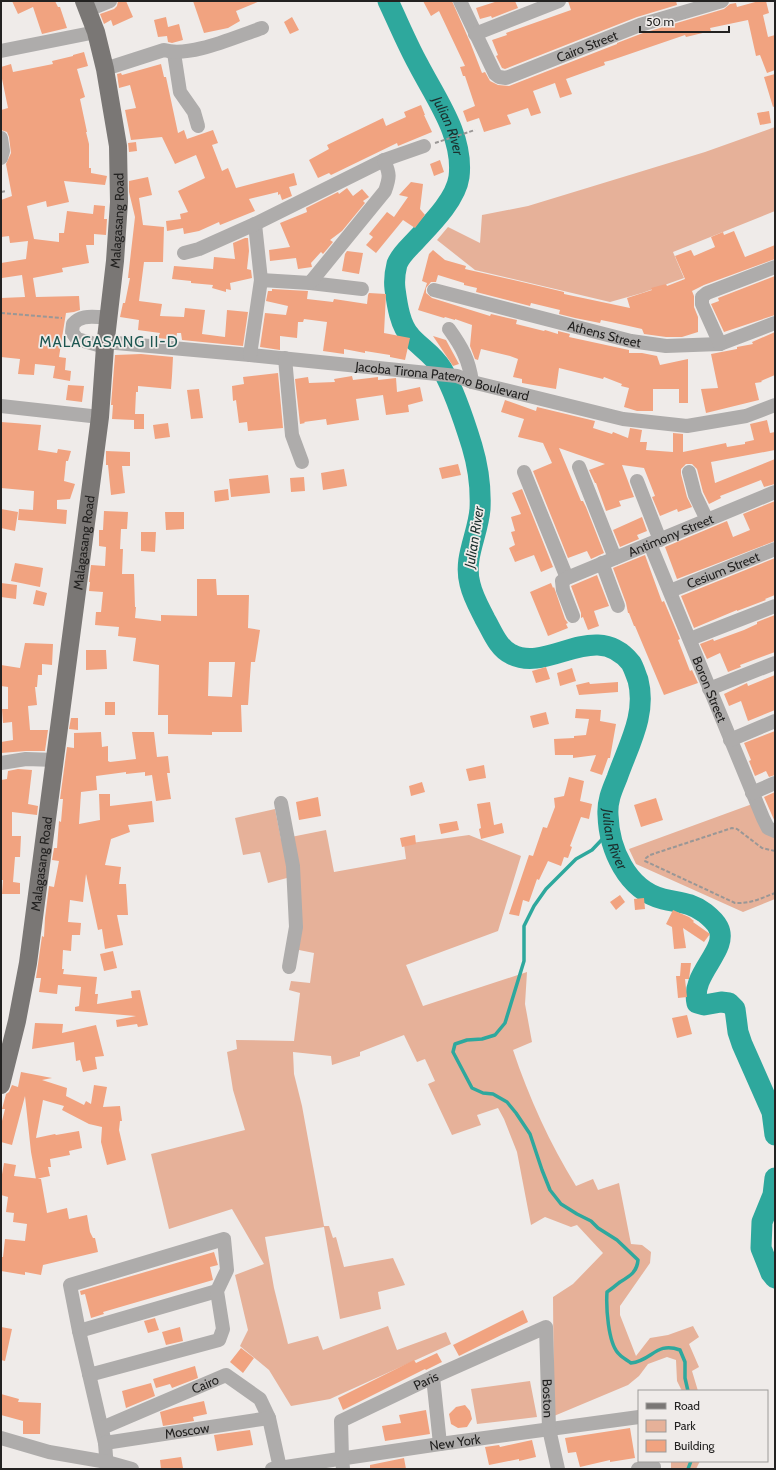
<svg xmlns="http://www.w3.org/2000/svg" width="776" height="1470" viewBox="0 0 776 1470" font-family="Cabin,sans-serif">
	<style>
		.green { fill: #e6b199 }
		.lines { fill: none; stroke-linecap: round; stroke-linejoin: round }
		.stream { stroke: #2ea89d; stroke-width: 3.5 }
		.river { stroke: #2ea89d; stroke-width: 21 }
		.building { fill: #f1a380; fill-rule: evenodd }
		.path { stroke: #9a9796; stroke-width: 2; stroke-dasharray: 4 2; stroke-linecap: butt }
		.minor { stroke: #aeacab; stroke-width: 14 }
		.major { stroke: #7a7775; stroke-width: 18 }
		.labels { text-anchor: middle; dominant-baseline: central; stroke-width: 3.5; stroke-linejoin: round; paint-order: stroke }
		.street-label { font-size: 13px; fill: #232221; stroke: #efebe9 }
		.water-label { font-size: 14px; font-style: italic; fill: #1b2f2d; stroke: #efebe9 }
		.quarter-label { font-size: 15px; letter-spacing: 1px; fill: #1d5651; stroke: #efebe9 }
	</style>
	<rect width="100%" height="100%" fill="#efebe9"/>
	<path class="green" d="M775 127V211L673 252 684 278 642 293 610 302 475 270 437 240 448 227 480 243 482 215 528 206 705 152Z
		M755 803 775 833V899L743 912 636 864 629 849Z
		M275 809 281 839 326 830 334 872 406 859 404 844 469 835 521 856 498 931 406 965 423 1006 527 972 525 1004 532 1042 513 1050C529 1098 550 1144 576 1186L593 1179 598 1190 619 1183 631 1244 642 1245 651 1252 650 1263 620 1306V1315L636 1356 650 1338 668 1335 693 1326 699 1337 689 1344 699 1367 692 1371 698 1391H682L677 1381 676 1360 667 1357 648 1364 639 1376 628 1385 554 1416 553 1297 573 1284 603 1253 577 1225 571 1227 545 1217 531 1225 517 1152 504 1119 498 1108 477 1115 481 1125 452 1135 428 1084 435 1081 425 1059 417 1062 404 1035 360 1052V1056L332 1065 331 1056 293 1052 294 1074 302 1106 324 1226H329L333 1238 336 1237 344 1267 393 1258 405 1285 378 1292 381 1309 340 1319 324 1227 265 1237 274 1288 288 1344 318 1336 323 1350 388 1326 397 1350 446 1332 451 1344 330 1399 291 1406 269 1370 240 1346 248 1330 235 1275 264 1264 232 1209 169 1229 151 1154 245 1130 233 1090 227 1052 237 1049 236 1040 294 1041 300 993 289 990 291 981 310 983 314 953 299 950V920L287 878 268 883 260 852 243 855 235 818Z
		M530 1381 537 1417 477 1424 471 1389Z
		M671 1461H700L696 1469H671Z"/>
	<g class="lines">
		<path class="stream" d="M610 831 592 850 576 859 546 889 534 906 524 926V961L505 1023 495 1035 482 1039 467 1040 455 1044 453 1052 472 1088 483 1093 493 1094 507 1102 516 1113 530 1134 542 1170 550 1190 561 1204 577 1214 591 1221 598 1228 617 1240 638 1260C637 1272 630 1276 620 1282 616 1285 612 1289 607 1292 606 1307 608 1342 618 1353 621 1357 627 1360 631 1363 652 1361 656 1341 680 1350L685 1362V1378L688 1391
			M688 1469 691 1461"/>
		<g class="river">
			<path id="s1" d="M388 1C398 22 407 44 418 64 436 99 464 136 459 177 456 199 432 223 417 239 410 247 401 254 397 264 395 272 394 281 395 289 397 304 400 326 411 337 422 349 433 354 442 369 455 392 464 420 472 446 478 466 481 488 480 509 478 535 463 558 470 584 473 597 479 607 485 619 492 631 498 648 511 654 548 674 595 618 631 663 634 668 636 675 638 680 647 715 628 746 617 778 612 790 607 801 608 815 609 849 627 890 663 899 680 903 690 902 705 913 710 917 715 921 718 927 730 950 690 973 697 1003L704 1005 721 1002 729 1003 735 1009 738 1032 742 1044 772 1112 775 1135"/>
			<path d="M775 1178 773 1195 762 1222 761 1248 771 1273 775 1278"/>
		</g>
	</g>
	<path class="building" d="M12 1H55L58 7H60L67 28 42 34 33 7 18 14Z
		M118 1H126L133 17 113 26 111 20 104 24 100 14 114 9 117 6Z
		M193 1H260L236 11 240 21 228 28 204 33Z
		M423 1H452L470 42 482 73 485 72 490 81 498 85 509 86 617 44V43L643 33 724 9 730 4 736 3 737 7 759 1H766L769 13 763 15 768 37 775 35V70L767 73 760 55 756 56 748 20 710 28 711 31 686 37 685 35 612 60 604 62 605 65 566 79 572 94 560 98 555 83 533 91 541 113 531 116 528 108 507 115 511 124 484 132 479 118 467 122 463 111 475 106 465 76H463L460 67 465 66 439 11 431 16Z
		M498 1H515L518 8 492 18 491 16 480 19 476 8Z
		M568 1H676L677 5 637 17 505 69 502 68 496 56 498 55 492 40 507 35 506 33 571 10Z
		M166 17 168 27 179 24 183 40 172 43 168 42 167 36 158 37 154 20Z
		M292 17 299 30 290 34 284 22Z
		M84 52 88 66 77 69 85 97 80 99 87 132H86L89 144V168H91V173L107 176 105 185 64 181 69 202 47 207 46 201 27 206 34 239 59 242V233H64L67 211 93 214 94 205 105 206 104 219H107L106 235 94 234V245H86L89 263 62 268 63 272 33 278 36 297 79 296 80 310 74 312 66 313 59 357 66 358 65 370 71 371 70 381 53 378 55 366 35 364 34 375 18 374 20 359 1 357V298L25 297 22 275 2 278 1 263 26 259 28 241 10 243 9 236 1 237V200L12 196 6 164 11 153 9 137 7 132 1 130V110L8 108 1 74V67L11 64 13 72 53 64 52 61 73 56V55Z
		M161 64 164 77H166L178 133 184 130 187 139 213 130 218 143 212 145 222 171 228 168 236 188 294 173 297 185 289 187 292 196 282 200 280 194 278 195V192L249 199 255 211 220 225 219 222 199 231 184 234 183 228 167 231 166 221 181 219 180 214 188 212 178 191 205 178 196 155 175 164 162 137 131 140 125 110 136 108 130 85 119 88 117 74 121 73 122 75Z
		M775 74V106L773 107 764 77Z
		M421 105 425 115H424L432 132 398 146 397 143 331 175 329 173 318 178 309 160 329 149 327 145 383 118 386 126 406 117 404 112Z
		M769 111 771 123 760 125 757 113Z
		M136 142 137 151 129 152 128 143Z
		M440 160 444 172 434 176 430 164Z
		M148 177 152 195 139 198 143 225 164 227 163 262H144L139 301 162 304 160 316 184 317 185 308 205 310 202 334 225 337 227 310 248 312 243 346 182 340 181 333H177L176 340 158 338 160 333 138 330 139 320 120 317 123 303H125L130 278H128L135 217 129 192V181Z
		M411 182 423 184 420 209 425 215 415 228 403 220 376 253 366 245 373 237 369 234 387 212 394 217 408 197 399 195Z
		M347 188 353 196 362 189 369 197 363 201 365 203 342 231 330 240 333 242 323 254 321 252 311 263 312 267 298 269 296 258 270 261 269 250 290 247 280 223 307 212 306 208 338 192 339 194Z
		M734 231 745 257 775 245V259L704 285 692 291 694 296V307L698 317V332L682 337H666L644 334 642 329 611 322 601 320 600 323 575 318 559 314 560 310 531 303 530 306 476 292 477 288 464 285V283L438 275 436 282H431L426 288V293L432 298 490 316 491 314 517 320 516 324 544 331 545 330 558 334V331L570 334 569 337 629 350V353H642L657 356 660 365 688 359V403H679V389H653V411H637L624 407 629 388 621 386 622 384 604 377 603 379 559 368 556 389 522 383V379L513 377 518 359 510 356 481 349 478 360 475 359 470 346 472 325 455 319V320L445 317 444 318 418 310 427 283 422 281 429 254 433 250 445 260 466 266 465 269 522 282 564 292V294L630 308 627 298 652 290 651 288 666 284 667 286 685 279 675 256 691 250 694 256 715 247 711 237 723 232 724 235Z
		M245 238H248L249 251 247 269 251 270 252 278 230 283 231 290 226 289V292L212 288 213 285 191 283V281L172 279 174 266 213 269 214 257 235 259 233 243Z
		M347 251 363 253 359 274 342 271 345 254Z
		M775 276V315L724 332 711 304 719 301 718 298Z
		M272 289 308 291 307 299 333 302 334 299 367 304 368 295 369 293 386 294 384 333 410 338 405 360 390 357V355L365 351V353L344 349V354L323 351 327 322 304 319 303 322H298L297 338 280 336V350L260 347 265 313 286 315 288 306 266 301 268 291H272Z
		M775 332V375L761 381 762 382 755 383 759 400 706 413 701 389 718 388 711 354 737 349V347L753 344 752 342Z
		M433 336 446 340 459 364 453 366Z
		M141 354 173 357 172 376 171 389 138 386V392H136L135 414H144V429H134V420L112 419 113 405H111L115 355Z
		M278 373 283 428 248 431 247 422 239 423 236 400 233 401 232 386 244 384 243 377Z
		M352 376 353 380 378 377V380L396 378 397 392 420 387 423 401 408 405 409 412 386 415 383 395 356 399 359 420 327 425 326 419 304 422 305 423 300 424 295 379 308 377 309 383 335 382 334 379Z
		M68 385 84 386 82 402 66 400Z
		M199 389 203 418 191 419 187 390Z
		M505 400 536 411 537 407 595 421 593 428 612 434 613 432 628 438 630 428 642 430 640 442H647L646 450 673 452V433L683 434V452L726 443 727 447 745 444V442L754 440 750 424 767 420 770 433 775 432V450L711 462 715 483 775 459V484L764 487 761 480 720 496 721 498 709 504 703 492 697 469 692 464H686L681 469V474L687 497 692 507 678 512 677 509 660 516 652 497 655 496 644 468 622 465 634 497 619 501 621 506 606 511 596 483H595L589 470 605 464 559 448 581 501H583L586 507 604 553 591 559 587 551 568 558 533 471 552 463 543 443 518 437 524 419 501 412Z
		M1 422 41 425 38 450 57 453 58 449 71 451 68 461H66L64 481 75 484 70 499 57 500V509L67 510 66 524 18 520 19 509 33 510 34 491 1 488Z
		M168 423 170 437 155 439 153 425Z
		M106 451 130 452V466H122L125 493 111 495 108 465H106Z
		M458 464 461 475 442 479 439 468Z
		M344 469 347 486 323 490 321 473Z
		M268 475 270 493 231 497 229 479Z
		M304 477 305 491 291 492 290 478Z
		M228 489 229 500 215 502 214 491Z
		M522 489 553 567 541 572 534 555 515 562 509 548 515 545 511 532 515 531 511 517 521 514 512 493Z
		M775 501V541L677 579 665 547 727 521 733 537 750 530 743 514Z
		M1 509 18 512 15 531 1 528Z
		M104 511 128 512 127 529H121L120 549H123L122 574H134L135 607H136L135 618 161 621V615L197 616V579H216L217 595H249L248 628 260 630 255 662H251L248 705H241L242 732H212V735L168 734V715H158L159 665 133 661 136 638 118 636 119 627 95 625 96 612H101L103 592 89 591 90 582H89L91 565 105 566 106 547 99 546V530H103ZM209 662H235L232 697 208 696Z
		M165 512H184V529L166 530Z
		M642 517 647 531 637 535 639 539 620 547 613 530Z
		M141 532H156L155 552 141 551Z
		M645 555 662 602 664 601 680 639 678 640 690 671 692 670 698 683 664 695 635 626H634L629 613H628L626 603 613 568Z
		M775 558V595L765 599 766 600 737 611V610L694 628 681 596Z
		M15 563 43 568 40 587 11 581Z
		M597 575 609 606 594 611 599 626 588 630 583 617 581 618V613L571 586Z
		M1 583 17 585 16 599 1 597Z
		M551 583 553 588 554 587 565 619 568 623 566 624 568 628 548 636 530 592Z
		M36 590 47 593 44 606 33 604Z
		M775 615V652L740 665 741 667 728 672 720 653 707 659 700 644 713 639 714 641 744 630 757 624V622Z
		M25 643 53 644 52 665 42 664V675H38L37 687H35L37 705 28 706 30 730H48L45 751H26L1 753V742L13 740 12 722 3 723 2 709H8V687L1 686V665L20 668Z
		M86 650H106L107 669 86 670Z
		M546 667 550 679 536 683 532 671Z
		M572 668 576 681 560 686 557 673Z
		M775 675V710L748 721 741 701 729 706 724 694 747 683 748 686Z
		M589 682 590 684 618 682V692L579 695 576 685Z
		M105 702H115V715H105Z
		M576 709 601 710 600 721 616 724 610 758H608L602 775 590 771 596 755 573 758V755H555L554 739 574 738V736L586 735 589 719 575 718Z
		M546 712 549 724 533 728 530 716Z
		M71 718H78V730L69 729Z
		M775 731V775L769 777 766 771 755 776 749 761 751 760 744 743Z
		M101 732 102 747 108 746V761L110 762 136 759 132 732H154L157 757 168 756 170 773H167L171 799 156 801 152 775 145 776V772L126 774V772L96 776 97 790 81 792 79 824 100 820 99 794H110V806L152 801 154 822 128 825 130 832 111 839 105 865 121 867 119 884H126L128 915H117L123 945 105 949 102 929 98 930 86 874 83 902 70 900 68 922 81 923 80 935H72L71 951 63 950 62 969H64L63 974 97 977 95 994H98L97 1004 132 998 131 991 140 990 148 1025 138 1027 137 1024 117 1027 116 1020 136 1016 75 1011V1007L79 1006 81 987 58 985 57 994 39 992 41 978H36L42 936 44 937 45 918 49 886 54 887 59 861 52 860 54 848H57L59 821 61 822 63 799H60L67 747 74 748V733Z
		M484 765 486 778 469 781 466 769Z
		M18 769 32 770 28 804 38 806 37 815 12 812V836H21L20 857H15L13 882 20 883V894H2L3 880H1V780L7 779 8 771Z
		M569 777 584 781 580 801 592 804 589 819 581 817 570 846 572 847 568 858 564 857 561 866 548 861 539 880 537 879 529 902 523 900 519 916 509 914 529 855 533 856 543 827 547 828 555 807 554 798 564 796Z
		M422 782 425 792 411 796 409 786Z
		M775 792V822L764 797Z
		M318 797 321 816 299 820 296 802Z
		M656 798 663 820 641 827 634 805Z
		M490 802 494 825 502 823 504 833 481 839 479 829 481 828 477 804Z
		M457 821 459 830 441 834 439 824Z
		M415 835 416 844 402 847 400 838Z
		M620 895 625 902 616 910 610 902Z
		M644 898 645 909 635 910 634 899Z
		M673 910 689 917 694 921 693 922 710 934 704 942 683 928 686 948 674 949 672 927 666 924Z
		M113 951 117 968 104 971 100 954Z
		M681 963H691L689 979H685L687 997 678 998 676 976H680Z
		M687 1015 692 1034 677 1038 672 1018Z
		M35 1023 63 1024 62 1033 96 1025 104 1056 95 1057 97 1069 83 1072 80 1060 76 1061 74 1042 32 1049Z
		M21 1072 52 1078 42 1080 67 1088 66 1096 84 1105 86 1101 91 1104 94 1085 107 1087 103 1107 120 1106 122 1121H120L119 1130 126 1160 107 1165 101 1142 102 1127 89 1124 62 1110 64 1106 43 1100 36 1138 55 1134 56 1135 79 1131 82 1148 69 1151 70 1155 50 1159 51 1167H48L50 1176 36 1179 31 1152 25 1096 12 1145 1 1142V1125L5 1109H2L6 1094 9 1092 12 1085 18 1087Z
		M4 1163 16 1165 14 1176 41 1179 47 1213 67 1208 69 1219 87 1215 90 1232 93 1238H95L98 1252 43 1265 41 1275 25 1272V1275L1 1271V1257H3L5 1239 25 1241 27 1224 13 1222 14 1213 6 1212 8 1197 1 1195V1180Z
		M214 1252 218 1265 210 1267 213 1280 103 1312 104 1314 91 1318 85 1294 81 1295 80 1291Z
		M523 1310 528 1322 459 1356 453 1345Z
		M155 1318 159 1330 148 1333 144 1321Z
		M1 1327 12 1329 5 1361 1 1360Z
		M180 1327 183 1341 166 1345 162 1332Z
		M241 1348 254 1358 243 1373 230 1362Z
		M437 1353 442 1362 426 1370 425 1369 343 1410 338 1398 414 1360 416 1363Z
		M195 1366 198 1378 172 1388 170 1384 156 1388 153 1379Z
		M151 1383 155 1396 126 1408 122 1391Z
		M1 1394 19 1399 18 1402 41 1403 40 1434H23V1421L1 1415Z
		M204 1401 207 1414 193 1417 194 1421 163 1426 160 1412 177 1407Z
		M465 1405 470 1411 472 1419 467 1427 458 1428 451 1424 449 1414 456 1407Z
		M426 1410 430 1434 385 1441 382 1426 401 1423 399 1415Z
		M630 1428 635 1458 610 1462V1460L580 1467 576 1452 568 1453 565 1438Z
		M250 1430 253 1445 217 1451 214 1435Z
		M532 1440 536 1457 519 1461V1459L489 1465 485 1447 499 1445 500 1447Z
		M181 1457 183 1468 161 1469 160 1460Z
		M404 1458 406 1469H370V1465Z"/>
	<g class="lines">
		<path class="path" d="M435 143 475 130
			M1 192 6 191
			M1 313 62 318
			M775 851 762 848 737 829 732 828 650 855 646 858 645 861 735 903C750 904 762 898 775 893"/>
		<g class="minor">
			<path id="s2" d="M460 1 495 74 499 77 506 78 640 25 722 1"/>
			<path d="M88 10 110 1"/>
			<path d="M475 34 559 1"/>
			<path d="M1 51 96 32"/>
			<path d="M174 53 180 92 194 112 198 126"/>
			<path d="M105 69 164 50C190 58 237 36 262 28"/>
			<path d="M1 138 3 151 1 158"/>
			<path d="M255 224 261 280"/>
			<path d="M184 253 199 249 255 224 384 160 424 146"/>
			<path d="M310 283 362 289"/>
			<path id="s3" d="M434 290 631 341 666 346 720 344 775 323"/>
			<path d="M449 329C462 347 469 360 472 382"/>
			<path id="s4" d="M105 342 250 355 457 376 472 382 623 419 687 426 746 416 775 405"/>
			<path d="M720 344 702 304V297L707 293 775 267"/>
			<path d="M105 347 77 339 72 332 73 324C82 313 96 318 108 317"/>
			<path d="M250 355 261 280 310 283 385 191C390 177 390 174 384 160"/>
			<path d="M285 358 292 435 302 462"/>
			<path d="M1 406 100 417"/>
			<path d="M579 467 615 558"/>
			<path d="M524 472 567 578"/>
			<path d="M689 472 695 495 707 520"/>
			<path d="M637 481 660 540"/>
			<path id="s5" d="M650 544 763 818 768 828 775 831"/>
			<path d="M602 563 618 606"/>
			<path id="s6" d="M670 591 775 549"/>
			<path id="s7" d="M573 616 563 590 562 581 567 578 775 492"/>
			<path d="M690 639 775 606"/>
			<path d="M709 689 775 663"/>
			<path d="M730 740 775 721"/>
			<path d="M1 763 26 759 55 760"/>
			<path d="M752 793 775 783"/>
			<path d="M281 803 293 866 296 927 289 967"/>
			<path d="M79 1331 217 1291"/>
			<path d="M89 1375 219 1340 223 1329 217 1291 227 1270 224 1239 70 1285 79 1331 105 1443 107 1469"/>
			<path d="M433 1377 440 1444"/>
			<path id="s8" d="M102 1428 226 1375 260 1399 269 1418 280 1468"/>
			<path d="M1 1438 49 1452 107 1462 132 1469"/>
			<path id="s9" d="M105 1443 269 1418"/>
			<path id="s10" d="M272 1469 440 1444 639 1417"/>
			<path id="s11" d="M343 1469 342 1459 341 1421 433 1377 546 1327 549 1429 558 1469"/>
			<path d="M638 1469 654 1467"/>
		</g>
		<path class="major" id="s12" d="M1 1085 17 1021 28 963 100 417 105 347 115 261 119 202 118 146 105 69 96 32 84 1"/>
	</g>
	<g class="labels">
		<g class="street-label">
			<text stroke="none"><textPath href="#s2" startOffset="180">Cairo Street</textPath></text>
			<text stroke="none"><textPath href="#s12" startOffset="873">Malagasang Road</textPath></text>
			<text stroke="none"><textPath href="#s3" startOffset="176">Athens Street</textPath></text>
			<text stroke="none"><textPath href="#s4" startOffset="340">Jacoba Tirona Paterno Boulevard</textPath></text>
			<text stroke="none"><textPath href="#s7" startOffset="155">Antimony Street</textPath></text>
			<text stroke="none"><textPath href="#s12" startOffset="549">Malagasang Road</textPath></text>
			<text stroke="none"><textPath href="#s6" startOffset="57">Cesium Street</textPath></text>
			<text stroke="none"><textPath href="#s5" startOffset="157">Boron Street</textPath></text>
			<text stroke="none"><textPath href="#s12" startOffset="225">Malagasang Road</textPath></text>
			<text stroke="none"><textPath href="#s11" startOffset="142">Paris</textPath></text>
			<text stroke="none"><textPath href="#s8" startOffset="112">Cairo</textPath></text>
			<text stroke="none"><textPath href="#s11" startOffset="345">Boston</textPath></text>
			<text stroke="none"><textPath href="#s9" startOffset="83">Moscow</textPath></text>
			<text stroke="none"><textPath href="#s10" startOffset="185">New York</textPath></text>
		</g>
		<g class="water-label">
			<text stroke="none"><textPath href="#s1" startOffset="139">Julian River</textPath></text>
			<text transform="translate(474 537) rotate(-81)">Julian River</text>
			<text stroke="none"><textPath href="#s1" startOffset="1039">Julian River</textPath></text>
		</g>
		<g class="quarter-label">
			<text x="109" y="342">MALAGASANG II-D</text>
		</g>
	</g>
	<rect width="776" height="1470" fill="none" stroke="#232221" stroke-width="4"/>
	<rect x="638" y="1390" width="130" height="72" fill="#efebe9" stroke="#9d9b99"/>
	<rect x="646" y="1403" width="20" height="6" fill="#7a7775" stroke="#9d9b99"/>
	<text x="674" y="1410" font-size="12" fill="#232221">Road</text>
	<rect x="646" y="1420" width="20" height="12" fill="#e6b199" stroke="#9d9b99"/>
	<text x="674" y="1430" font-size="12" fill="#232221">Park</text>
	<rect x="646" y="1440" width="20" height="12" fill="#f1a380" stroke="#9d9b99"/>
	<text x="674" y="1450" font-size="12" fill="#232221">Building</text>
	<path d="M640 26v6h89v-6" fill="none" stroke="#232221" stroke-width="2"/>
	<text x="646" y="26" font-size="12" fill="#232221" stroke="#efebe9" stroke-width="3" paint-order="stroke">50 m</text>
</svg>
